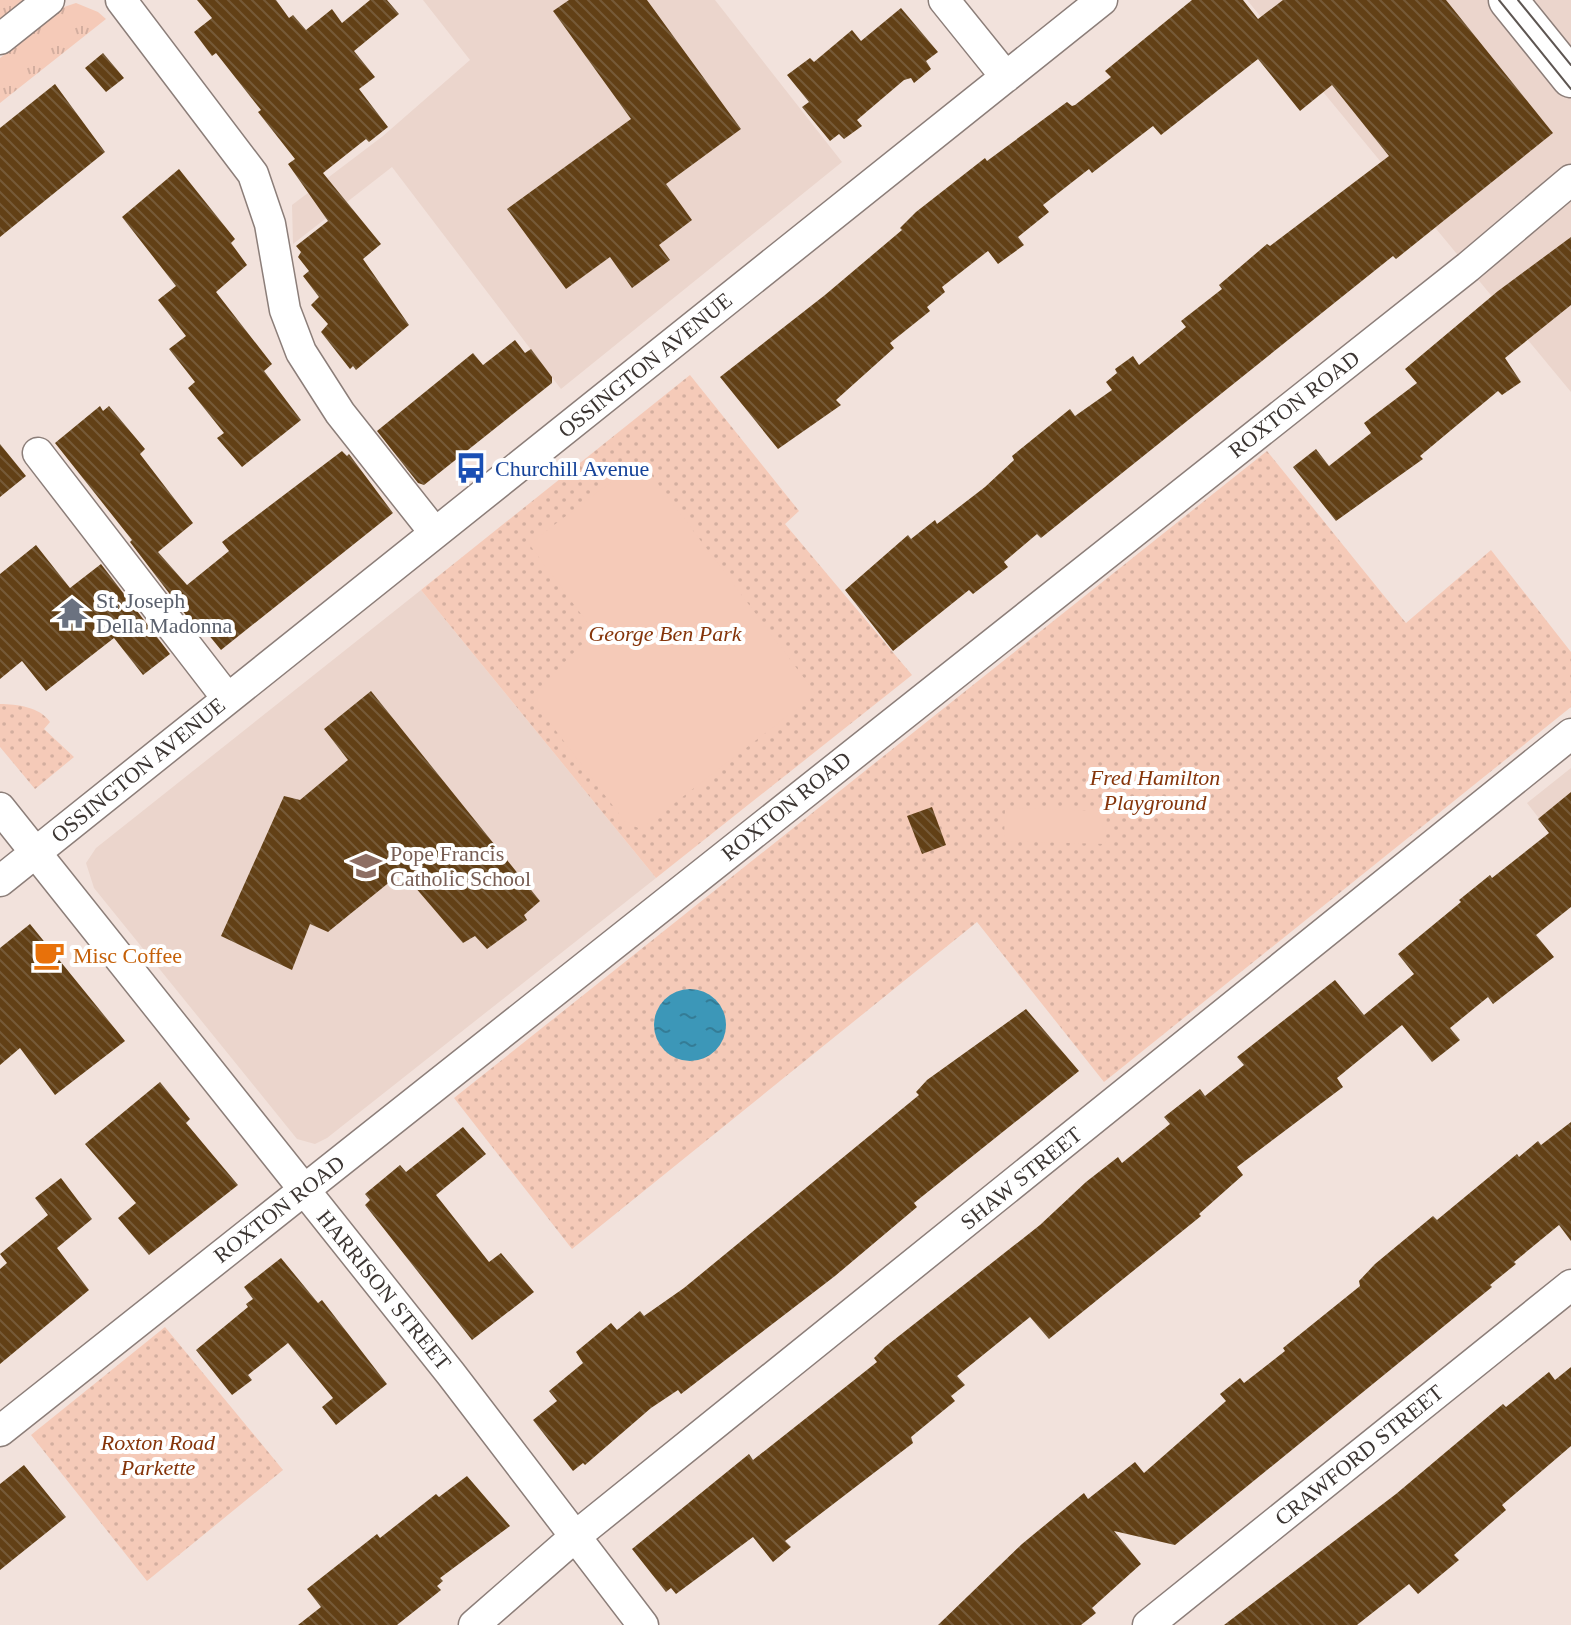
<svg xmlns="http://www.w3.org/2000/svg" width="1571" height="1625" viewBox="0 0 1571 1625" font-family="Georgia,serif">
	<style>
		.built { fill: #ebd5cc }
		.grass { fill: url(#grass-tufts) }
		.park { fill: url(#park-dots) }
		.pitch { fill: #f5cab8 }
		.water { fill: url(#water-ripples) }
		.building { fill: url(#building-back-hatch) }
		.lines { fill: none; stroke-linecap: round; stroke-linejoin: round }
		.minor-casing { stroke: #8c7e79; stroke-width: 33 }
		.major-casing { stroke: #8c7e79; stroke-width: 41 }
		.minor { stroke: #fff; stroke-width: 30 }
		.major { stroke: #fff; stroke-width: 38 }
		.tram { stroke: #5e5652; stroke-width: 2 }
		.labels { text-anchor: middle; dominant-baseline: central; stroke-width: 8; stroke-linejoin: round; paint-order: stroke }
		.street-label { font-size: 22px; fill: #3b3532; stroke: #fff }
		.transit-label { font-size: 22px; fill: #164399; stroke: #fff; text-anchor: start }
		.worship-label { font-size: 22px; fill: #5b616d; stroke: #fff; text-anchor: start }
		.park-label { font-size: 22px; font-style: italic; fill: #853409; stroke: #fff }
		.education-label { font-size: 22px; fill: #785e54; stroke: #fff; text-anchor: start }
		.food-label { font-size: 22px; fill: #c56008; stroke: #fff; text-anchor: start }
	</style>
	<defs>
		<pattern id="grass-tufts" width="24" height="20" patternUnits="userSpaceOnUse" patternTransform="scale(2)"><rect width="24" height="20" fill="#f5cab8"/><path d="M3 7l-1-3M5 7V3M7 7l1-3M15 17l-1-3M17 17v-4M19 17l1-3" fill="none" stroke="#d3ae9f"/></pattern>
		<pattern id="park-dots" width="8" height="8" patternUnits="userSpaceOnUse" patternTransform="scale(2)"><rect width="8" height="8" fill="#f5cab8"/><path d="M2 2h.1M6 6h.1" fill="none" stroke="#d3ae9f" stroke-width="1.8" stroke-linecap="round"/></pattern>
		<pattern id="water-ripples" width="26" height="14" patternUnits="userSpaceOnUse" patternTransform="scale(2)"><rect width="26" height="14" fill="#3c97b8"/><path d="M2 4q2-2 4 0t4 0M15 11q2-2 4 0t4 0" fill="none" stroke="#347c96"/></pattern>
		<pattern id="building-back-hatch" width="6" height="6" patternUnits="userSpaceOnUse" patternTransform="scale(2)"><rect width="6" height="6" fill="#624016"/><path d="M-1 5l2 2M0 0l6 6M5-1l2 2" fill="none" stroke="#765a38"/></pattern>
	</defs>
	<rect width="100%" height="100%" fill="#f2e2dc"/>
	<path class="built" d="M423 0H715L842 162 561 389 392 167 293 244 292 205 383 136 470 60Z
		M1247 0H1571V392Z
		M421 590 656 878 327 1138 315 1144 297 1139 94 888 86 863 96 848Z
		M1571 768V859L1527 803Z"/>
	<path class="grass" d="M0 0H27L0 21Z
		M76 3 98 12 106 19 0 103V58L64 7Z"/>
	<path class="park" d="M690 375 799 511 785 524 912 675 656 878 421 590Z
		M1267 451 1406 623 1491 550 1571 652V707L1104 1082 977 922 572 1249 454 1098Z
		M0 704C17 704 40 707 50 722L44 729 74 757 35 789 0 747Z
		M165 1327 283 1470 147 1581 31 1435Z"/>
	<path class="pitch" d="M640 460 816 694 641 829 626 823 531 698 581 645 598 637 529 544Z
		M1005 808 1107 811 1105 844 1004 841Z"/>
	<path class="water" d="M654 1025a36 36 0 1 1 72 0a36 36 0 1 1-72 0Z"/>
	<path class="building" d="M197 0H276L289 18 293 15 306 30 332 9 342 23 370 0H387L399 14 354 51 375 77 359 89 388 127 369 142 366 139 323 173 381 244 363 259 409 325 356 370 353 366 350 369 321 332 328 324 311 305 319 297 303 276 309 271 298 257 301 252 296 246 328 221 288 164 295 159 258 112 261 110 216 53 212 56 194 32 212 18Z
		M569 0H647L741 129 666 184 692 220 659 245 670 260 632 288 610 257 566 289 507 209 631 119 553 11Z
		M1192 0H1243L1258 19 1283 0H1446L1553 133 1396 259 1393 256 1041 538 1037 534 1004 562 1008 567 973 594 969 590 893 651 845 590 908 535 911 539 935 520 937 524 985 487 1014 460 1012 456 1070 409 1075 416 1112 390 1106 382 1117 373 1115 369 1133 356 1139 365 1186 327 1181 321 1222 289 1219 285 1267 244 1270 246 1389 156 1332 85 1300 111 1258 59 1161 135 1153 126 1092 173 1089 169 1043 205 1049 212 1018 237 1024 245 998 264 988 251 942 287 945 292 927 307 930 311 890 343 894 348 836 400 841 405 778 449 720 377 825 295 902 230 900 228 916 212 985 158 987 161 1067 102 1072 106 1075 105 1111 77 1105 71Z
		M901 8 938 52 926 61 931 69 914 83 911 78 904 80 857 120 862 126 844 139 839 134 830 141 802 107 809 102 787 75 810 58 814 62 852 30 861 41Z
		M103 53 124 78 106 92 85 68Z
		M55 84 105 152 0 237V128Z
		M179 169 235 239 231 243 247 265 216 292 272 364 264 371 301 420 242 467 217 438 224 433 188 388 195 382 169 349 186 336 158 300 176 286 122 217Z
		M1571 237V305L1505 358 1521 382 1502 395 1498 391 1420 456 1423 459 1336 521 1293 467 1316 449 1329 466 1371 433 1364 423 1417 383 1405 369 1498 291Z
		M515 340 525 353 531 349 552 377V383L424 485 418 483 377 431 473 353 483 365Z
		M100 406 103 411 109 406 145 449 140 454 193 523 158 552 187 585 229 551 222 542 342 451 347 456 349 454 393 513 221 650 203 628 198 631 130 542 132 540 55 443Z
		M0 444 26 476 0 497Z
		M36 545 70 588 101 564 170 654 143 675 114 638 46 691 22 661 0 679V574Z
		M371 691 540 901 524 915 527 920 487 949 475 936 463 943 402 872 328 932 310 924 292 970 221 936 284 796 300 800 348 760 324 729Z
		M1571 792V907L1536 935 1554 957 1493 1004 1488 997 1450 1028 1460 1040 1432 1062 1402 1025 1337 1078 1343 1087 1237 1167 1243 1175 1199 1214 1201 1216 1049 1339 1030 1317 957 1376 965 1385 951 1396 955 1401 911 1437 913 1443 785 1541 791 1547 773 1562 753 1537 676 1594 671 1588 666 1592 632 1549 749 1454 753 1460 877 1362 874 1358 885 1347 1040 1225 1086 1182 1118 1157 1122 1163 1170 1124 1164 1117 1200 1089 1205 1096 1244 1065 1237 1057 1335 980 1364 1015 1414 974 1398 954 1461 902 1459 900 1490 875 1492 878 1549 833 1538 819Z
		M932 807 946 845 922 854 907 816Z
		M30 924 125 1041 55 1095 20 1048 0 1065V948Z
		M1026 1009 1079 1071 914 1203 917 1207 835 1276 681 1394 678 1390 651 1408 585 1465 583 1463 573 1471 533 1420 557 1401 549 1391 583 1363 576 1352 611 1323 617 1330 640 1311 644 1316 684 1288 919 1095 916 1092 927 1080Z
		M160 1082 190 1119 186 1123 238 1185 149 1255 118 1218 136 1203 85 1144Z
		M1571 1122V1241L1559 1225 1514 1262 1516 1264 1490 1285 1492 1287 1175 1545 1114 1531 1141 1564 1092 1608 1096 1613 1081 1625H938L1022 1544 1084 1493 1088 1499 1135 1462 1144 1473 1226 1401 1220 1394 1240 1378 1244 1383 1285 1351 1283 1348 1360 1286 1359 1281 1375 1264 1433 1216 1437 1220 1517 1154 1519 1157 1538 1141 1541 1145Z
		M463 1127 486 1154 436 1195 489 1262 501 1253 534 1292 472 1340 365 1205 370 1200 365 1194 400 1165 406 1172Z
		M61 1178 92 1219 57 1248 89 1290 0 1364V1269L7 1263 0 1254 48 1215 35 1198Z
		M281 1258 318 1303 322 1300 387 1384 336 1425 322 1407 333 1398 288 1343 248 1375 252 1380 232 1395 196 1350 248 1307 246 1304 253 1299 244 1287Z
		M1571 1367V1446L1502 1505 1506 1510 1454 1555 1459 1560 1418 1594 1409 1584 1357 1625H1224L1396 1494 1503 1404 1506 1407 1549 1372 1555 1380Z
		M24 1465 66 1517 0 1570V1484Z
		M467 1476 510 1526 440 1578 443 1581 437 1586 441 1590 397 1625H298L321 1607 307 1589 377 1534 380 1538 436 1494 439 1497Z"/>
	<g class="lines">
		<defs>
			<path id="minor" d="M121 0 253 174 270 224 285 310 301 352 340 413 435 533
				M944 0 1006 77
				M0 39 49 0
				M38 453 227 698
				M0 808 451 1374 643 1625
				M0 881 1102 0
				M0 1431 1468 267 1571 180
				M474 1625 577 1535 1571 734
				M1148 1625 1571 1285"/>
			<path id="major" d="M1508 0 1571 78"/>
		</defs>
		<use href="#minor" class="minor-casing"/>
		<use href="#major" class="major-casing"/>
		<use href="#minor" class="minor"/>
		<use href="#major" class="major"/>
		<path class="tram" d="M1499 0 1571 89
			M1518 0 1571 65"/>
	</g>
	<defs>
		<symbol id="bus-bare" viewBox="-9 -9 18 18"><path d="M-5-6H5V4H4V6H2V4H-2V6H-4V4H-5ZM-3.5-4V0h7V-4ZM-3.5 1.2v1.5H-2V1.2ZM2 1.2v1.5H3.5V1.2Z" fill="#1a4fb4" stroke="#fff" stroke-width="2.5" paint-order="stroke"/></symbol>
		<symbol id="temple-bare" viewBox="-9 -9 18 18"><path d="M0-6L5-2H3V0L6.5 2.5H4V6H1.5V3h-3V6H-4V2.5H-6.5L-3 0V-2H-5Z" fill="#6b7280" stroke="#fff" stroke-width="2.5" paint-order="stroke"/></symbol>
		<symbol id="school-bare" viewBox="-9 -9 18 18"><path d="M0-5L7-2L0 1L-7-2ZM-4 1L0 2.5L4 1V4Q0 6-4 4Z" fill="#8d6e63" stroke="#fff" stroke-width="2.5" paint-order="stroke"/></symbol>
		<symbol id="cafe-bare" viewBox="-9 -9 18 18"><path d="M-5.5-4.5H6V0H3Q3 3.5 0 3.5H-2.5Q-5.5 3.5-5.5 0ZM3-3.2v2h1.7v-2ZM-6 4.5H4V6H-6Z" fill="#e8710a" stroke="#fff" stroke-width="2.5" paint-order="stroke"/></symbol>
	</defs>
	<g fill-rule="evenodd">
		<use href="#bus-bare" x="449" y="446" width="44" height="44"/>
		<use href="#temple-bare" x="50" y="591" width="44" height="44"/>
		<use href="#school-bare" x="344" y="844" width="44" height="44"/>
		<use href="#cafe-bare" x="27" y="933" width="44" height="44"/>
	</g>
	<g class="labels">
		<g class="street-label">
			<text transform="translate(645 365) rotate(-39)">OSSINGTON AVENUE</text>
			<text transform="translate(1294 404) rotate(-38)">ROXTON ROAD</text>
			<text transform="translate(138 770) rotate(-39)">OSSINGTON AVENUE</text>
			<text transform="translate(786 806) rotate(-39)">ROXTON ROAD</text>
			<text transform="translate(1021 1178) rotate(-39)">SHAW STREET</text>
			<text transform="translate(279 1209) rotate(-38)">ROXTON ROAD</text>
			<text transform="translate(384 1290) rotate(51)">HARRISON STREET</text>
			<text transform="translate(1359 1455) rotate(-39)">CRAWFORD STREET</text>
		</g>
		<g class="transit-label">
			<text x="495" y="468">Churchill Avenue</text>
		</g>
		<g class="worship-label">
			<text x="96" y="600">St. Joseph<tspan x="96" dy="25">Della Madonna</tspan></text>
		</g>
		<g class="park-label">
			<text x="665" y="633">George Ben Park</text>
			<text x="1155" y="777">Fred Hamilton<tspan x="1155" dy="25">Playground</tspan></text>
			<text x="158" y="1442">Roxton Road<tspan x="158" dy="25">Parkette</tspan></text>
		</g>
		<g class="education-label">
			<text x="390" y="853">Pope Francis<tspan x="390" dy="25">Catholic School</tspan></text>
		</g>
		<g class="food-label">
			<text x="73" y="955">Misc Coffee</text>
		</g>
	</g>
</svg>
